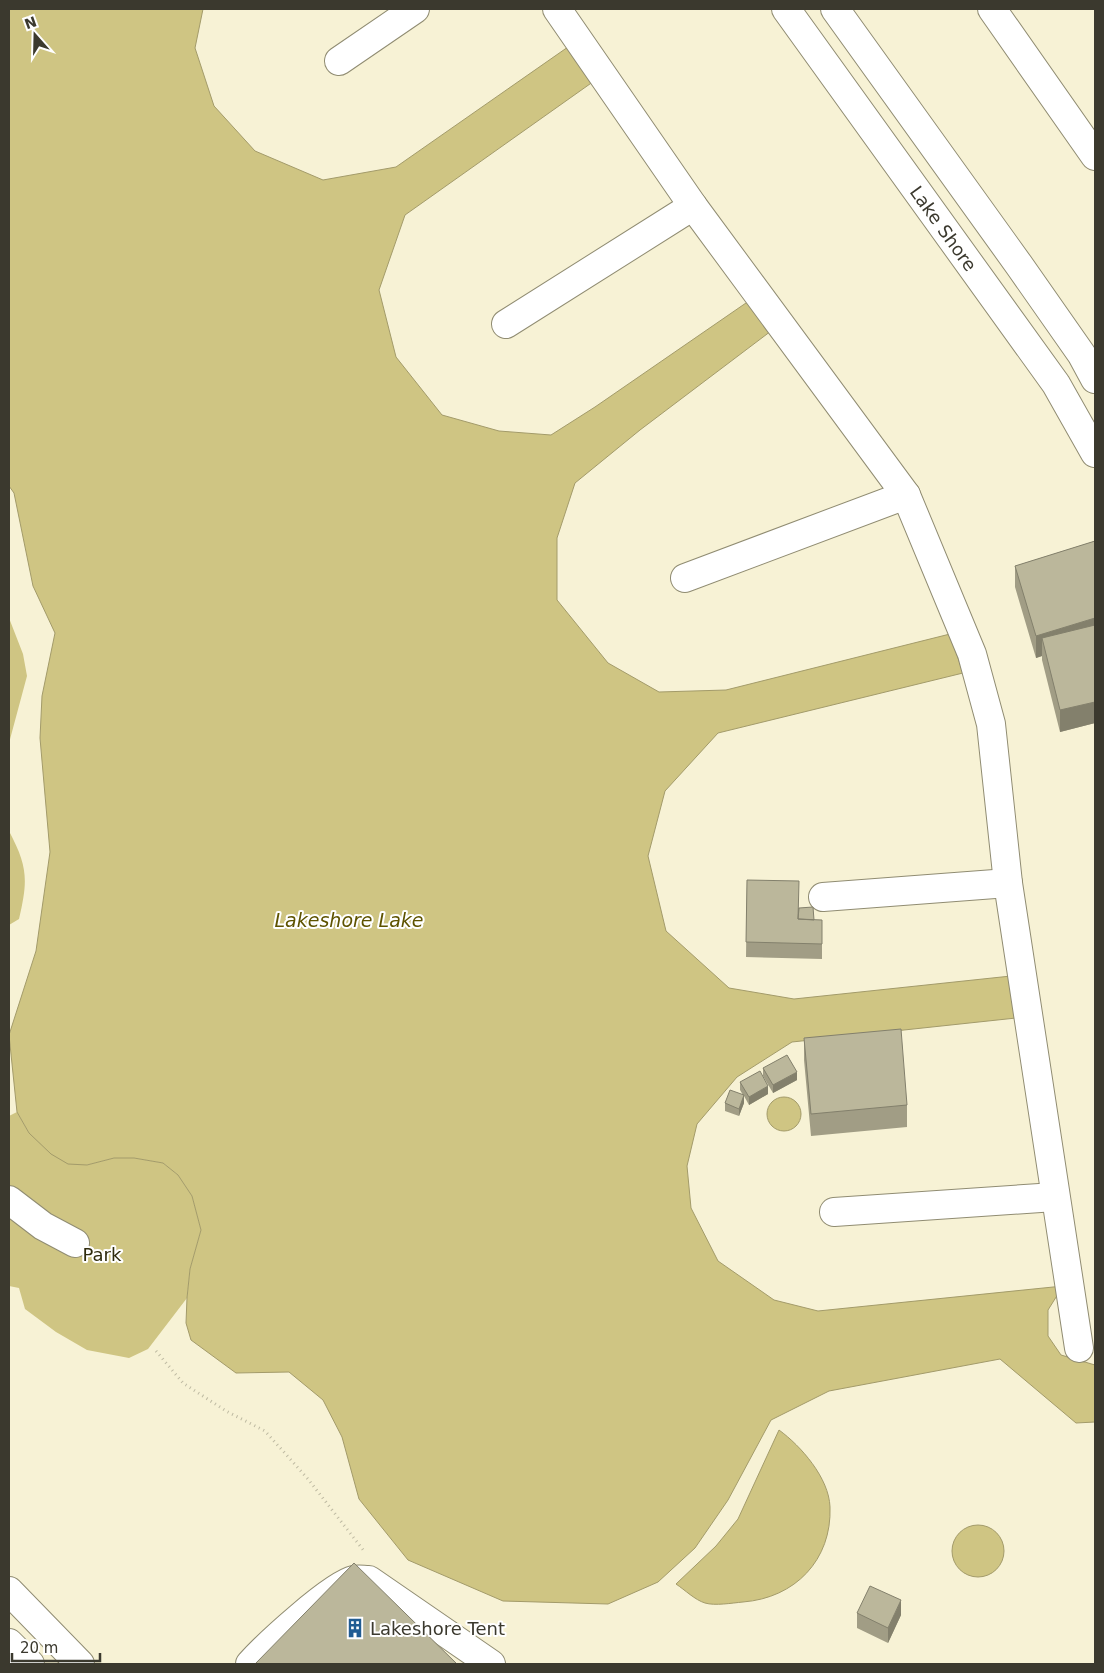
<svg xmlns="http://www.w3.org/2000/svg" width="1104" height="1673" viewBox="0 0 1104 1673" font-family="'DejaVu Sans',sans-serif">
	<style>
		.forest { fill: #cfc583 }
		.water { fill: #cfc583; stroke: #a39b6a }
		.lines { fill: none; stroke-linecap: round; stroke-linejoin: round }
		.minor-casing { stroke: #908c72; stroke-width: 30 }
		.path { stroke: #bebaa2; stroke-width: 3; stroke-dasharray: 1 4; stroke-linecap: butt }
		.minor { stroke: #fff; stroke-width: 28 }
		.wall { fill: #a19d85 }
		.shaded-wall { fill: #83806c }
		.building { fill: #bbb79b; stroke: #83806c }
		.labels { text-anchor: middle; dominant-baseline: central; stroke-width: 4; stroke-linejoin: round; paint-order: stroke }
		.street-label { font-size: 18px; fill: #3b392e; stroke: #fff }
		.park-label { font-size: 18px; fill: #302c0e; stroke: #fff }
		.poi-label { font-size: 18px; fill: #3b392e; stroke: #fff; text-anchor: start }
		.water-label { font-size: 19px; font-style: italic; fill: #5e5300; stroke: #fff }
	</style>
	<rect width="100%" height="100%" fill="#f7f2d5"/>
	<path class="forest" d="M9 618 23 654 27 676 9 743Z
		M9 831C28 867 28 880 19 919L9 925Z
		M17 1112 29 1133 87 1165 114 1158H134L163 1163 178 1175 192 1196 201 1230 190 1269 187 1298 148 1349 129 1358 87 1350 56 1332 25 1309 19 1288 9 1286V1116Z"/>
	<path class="water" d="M9 9H203L195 48 214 106 255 151 323 180 396 167 578 40 604 74 405 215 379 290 396 357 442 415 499 431 551 435 595 407 759 294 775 328 640 430 575 483 557 538V600L608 663 659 692 726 690 950 634 963 673 718 733 665 791 648 856 666 931 729 988 794 999 1011 976 1016 1018 792 1042 737 1077 697 1124 687 1166 691 1208 718 1261 774 1300 818 1311 1063 1286 1048 1310V1336L1061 1355 1095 1365V1422L1076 1423 1000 1359 829 1391 771 1420 728 1500 695 1548 658 1582 608 1604 503 1601 408 1560 359 1499 342 1437 323 1400 289 1372 236 1373 191 1340 186 1323 187 1298 190 1269 201 1230 192 1196 178 1175 163 1163 134 1158H114L87 1165 68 1164 51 1154 29 1133 17 1112 9 1035 36 951 50 852 40 738 42 696 55 633 33 586 14 493 9 486Z
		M767 1114a17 17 0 1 1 34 0a17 17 0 1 1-34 0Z
		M779 1430C801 1446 829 1478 830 1507 832 1560 795 1598 743 1602 732 1603 715 1606 705 1603 695 1600 685 1590 676 1584L716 1546 738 1519Z
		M952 1551a26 26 0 1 1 52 0a26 26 0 1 1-52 0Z"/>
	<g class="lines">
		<defs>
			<g id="minor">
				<path d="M557 9 693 206 906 495 972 654 991 724 1008 883 1079 1348"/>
				<path id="s1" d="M786 9 1056 384 1095 453"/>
				<path d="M835 9 1019 265 1082 355 1095 379"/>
				<path d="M992 9 1095 156"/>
				<path d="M339 61 415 9"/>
				<path d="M506 324 693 206"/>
				<path d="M685 578 906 495"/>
				<path d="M823 897 1008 883"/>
				<path d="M9 1200 43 1226 75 1243"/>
				<path d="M834 1212 1055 1197"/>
				<path d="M9 1591 80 1664"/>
				<path d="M9 1643 30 1664"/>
				<path d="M250 1664C266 1646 332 1585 354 1580 358 1579 364 1580 369 1580L491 1664"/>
			</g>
		</defs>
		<use href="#minor" class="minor-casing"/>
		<path class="path" d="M156 1351 183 1383 226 1411 265 1431 308 1479 364 1551"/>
		<use href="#minor" class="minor"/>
	</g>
	<path class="wall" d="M1095 541V723L1060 732 1042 660V656L1036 658 1015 587V566Z
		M747 880 799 908 814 920 822 935V959L746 957Z
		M804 1038 907 1105V1127L811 1136 804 1060Z
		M763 1068 797 1080 773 1093 763 1076Z
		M740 1082 768 1094 749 1105 744 1096V1103L739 1116 725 1111V1103L743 1095 740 1090Z
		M857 1613 901 1615 888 1643 857 1628Z"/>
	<path class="shaded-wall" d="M1095 618V639L1042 638V656L1036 658V636Z
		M1095 702V723L1060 732V710Z
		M797 1072V1080L773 1093V1085Z
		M768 1086V1094L749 1105V1097Z
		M744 1095V1103L739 1116V1109Z
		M901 1600V1615L888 1643V1628Z"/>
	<path class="building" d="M1095 541V618L1036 636 1015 566Z
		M1095 625V702L1060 710 1042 638Z
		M747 880 799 881 798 919 822 920V944L746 942Z
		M813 907 814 920 798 919 799 908Z
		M901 1029 907 1105 811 1114 804 1038Z
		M787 1055 797 1072 773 1085 763 1068Z
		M760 1071 768 1086 749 1097 740 1082Z
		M730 1090 744 1095 739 1109 725 1103Z
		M354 1563 457 1664H255Z
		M870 1586 901 1600 888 1628 857 1613Z"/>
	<defs>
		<symbol id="building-bare" viewBox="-9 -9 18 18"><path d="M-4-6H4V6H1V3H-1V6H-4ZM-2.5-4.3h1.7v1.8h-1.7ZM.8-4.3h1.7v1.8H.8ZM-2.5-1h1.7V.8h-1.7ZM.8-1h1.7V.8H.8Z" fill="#215c93" stroke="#fff" stroke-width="2.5" paint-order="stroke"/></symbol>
	</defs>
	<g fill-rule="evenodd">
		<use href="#building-bare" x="341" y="1614" width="28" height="28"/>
	</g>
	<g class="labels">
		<g class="street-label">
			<text stroke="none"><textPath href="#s1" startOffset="270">Lake Shore</textPath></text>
		</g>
		<g class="park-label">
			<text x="102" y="1254">Park</text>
		</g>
		<g class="poi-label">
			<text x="370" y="1628">Lakeshore Tent</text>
		</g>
		<g class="water-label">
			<text x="349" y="920">Lakeshore Lake</text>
		</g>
	</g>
	<rect width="1104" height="1673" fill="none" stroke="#3b392e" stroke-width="20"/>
	<g transform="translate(35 35) rotate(340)" stroke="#ffffff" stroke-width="4" paint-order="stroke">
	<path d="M0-4L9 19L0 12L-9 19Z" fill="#3b392e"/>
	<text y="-8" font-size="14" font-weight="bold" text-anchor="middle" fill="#3b392e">N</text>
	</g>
	<path d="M12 1653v8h88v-8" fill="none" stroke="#3b392e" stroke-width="2.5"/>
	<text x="20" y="1653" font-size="15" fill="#3b392e" stroke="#ffffff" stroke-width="4" paint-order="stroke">20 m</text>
</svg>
